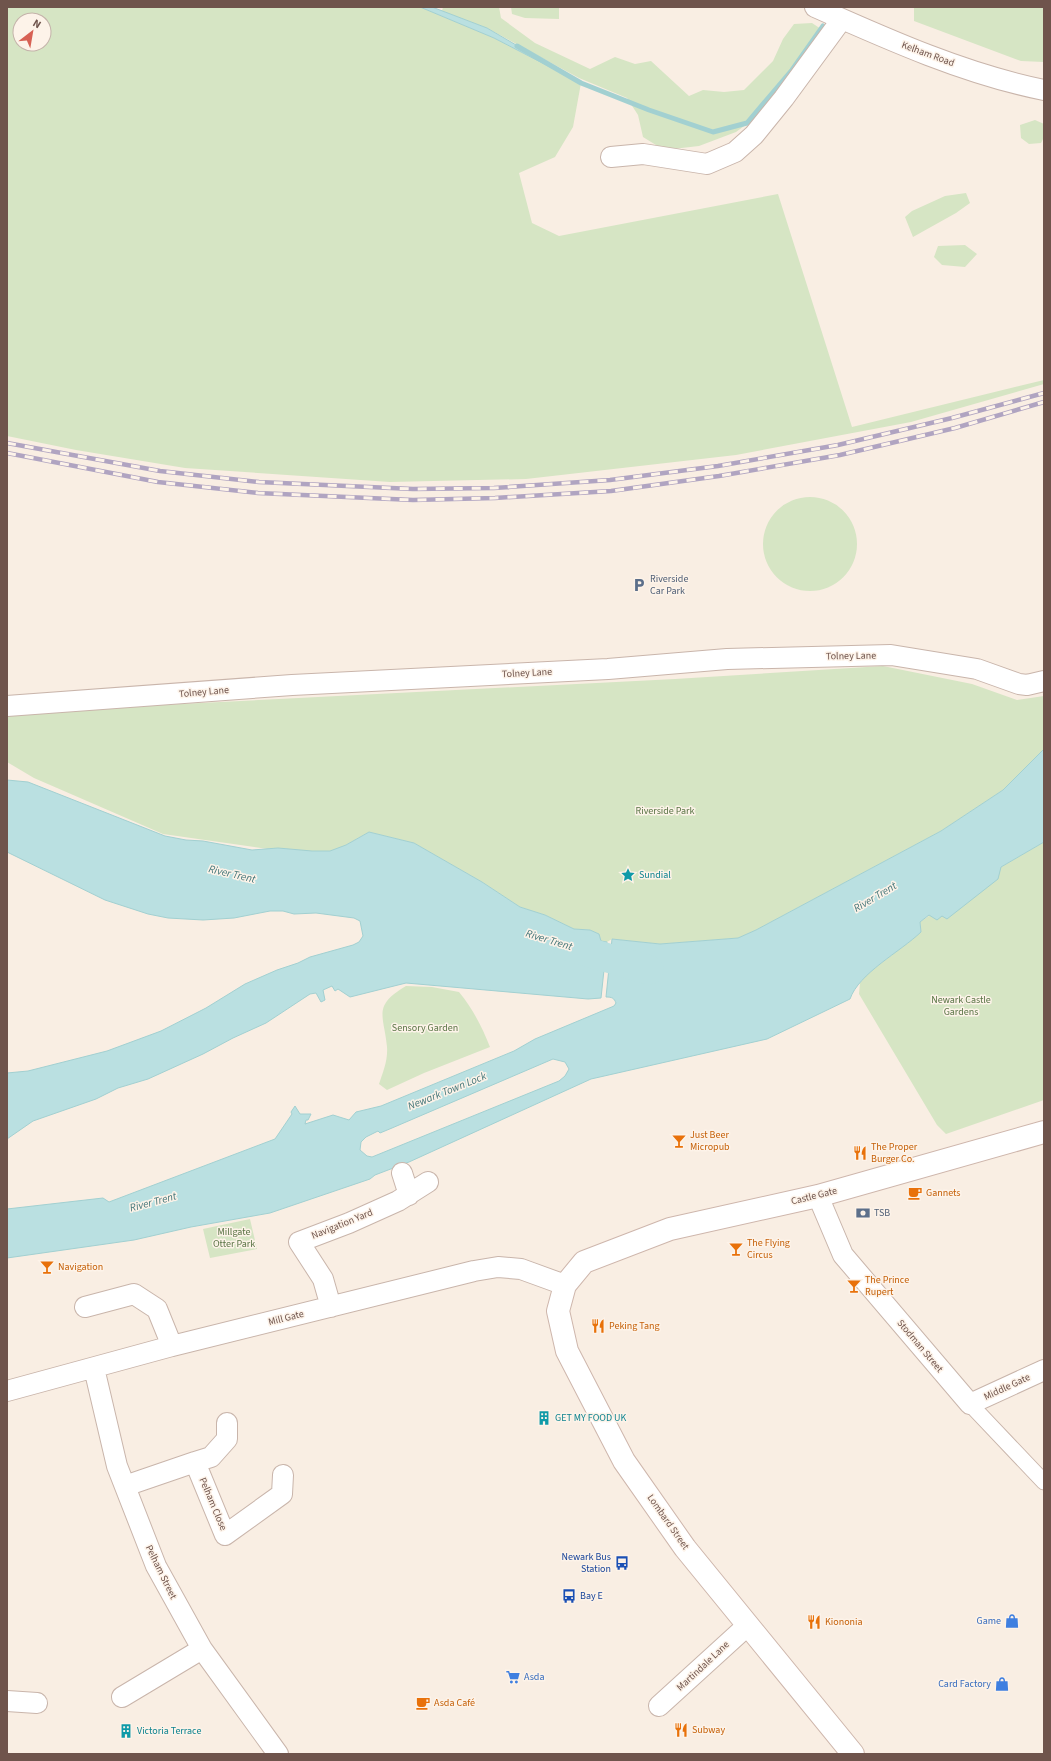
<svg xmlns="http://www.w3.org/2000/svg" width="1051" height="1761" viewBox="0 0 1051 1761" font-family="'Source Sans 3',sans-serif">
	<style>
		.green { fill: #d6e5c4; fill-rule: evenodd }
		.water { fill: #bae0e1; stroke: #a2d0d1; fill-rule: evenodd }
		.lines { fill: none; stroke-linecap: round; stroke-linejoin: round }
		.stream { stroke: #a2d0d1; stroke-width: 5 }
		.river { stroke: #bae0e1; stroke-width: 29 }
		.pedestrian-casing { stroke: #c9b5ab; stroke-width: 17 }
		.minor-casing { stroke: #c9b5ab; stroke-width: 22 }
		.secondary-casing { stroke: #ceb6ac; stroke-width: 24 }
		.pedestrian { stroke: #fff; stroke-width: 15 }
		.minor { stroke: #fff; stroke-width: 20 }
		.secondary { stroke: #fff; stroke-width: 22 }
		.rail-casing { stroke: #b0a4c1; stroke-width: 4.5 }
		.rail { stroke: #fdf3e9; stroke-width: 3; stroke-dasharray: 9; stroke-linecap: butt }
		.labels { text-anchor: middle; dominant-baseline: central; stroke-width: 3; stroke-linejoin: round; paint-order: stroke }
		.street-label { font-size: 10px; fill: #6f544c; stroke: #fdf3e9 }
		.service-label { font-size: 10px; fill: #4e5e75; stroke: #fdf3e9; text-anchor: start }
		.park-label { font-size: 10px; fill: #597445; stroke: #fdf3e9 }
		.culture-label { font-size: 10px; fill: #0d838f; stroke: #fdf3e9; text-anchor: start }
		.food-label { font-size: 10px; fill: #c56008; stroke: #fdf3e9; text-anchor: start }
		.transit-label { font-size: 10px; fill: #164399; stroke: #fdf3e9; text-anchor: end }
		.shop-label { font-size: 10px; fill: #366cbe; stroke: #fdf3e9; text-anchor: end }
		.water-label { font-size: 11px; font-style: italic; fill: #45777a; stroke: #fdf3e9 }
	</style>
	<rect width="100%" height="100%" fill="#f9eee3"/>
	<path class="green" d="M7 7H420L494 38 581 83 573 127 555 157 519 173 532 223 559 236 778 194 852 427 1044 380V384L911 422 736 455 526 479 390 482 185 468 76 450 7 436ZM20 20H44V44H20Z
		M443 7H499L501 18 535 43 590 69 615 57 635 64 651 61 689 96 703 90 724 92 744 90 773 61 783 39 794 24 812 23 824 31 800 67 755 118 736 132 699 146 664 150 643 137 638 115 627 98 579 78 487 28 442 11Z
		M511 7H559V19L525 18 512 14Z
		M914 7H1044V62L1021 61 914 21Z
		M1035 120 1044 124V137L1041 143 1029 144 1021 138 1020 125Z
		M966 193 970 203 956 213 913 237 905 217 912 211 945 196Z
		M965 245 977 254 965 267 942 265 934 257 938 246Z
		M763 544a47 47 0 1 1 94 0a47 47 0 1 1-94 0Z
		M883 666 972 684 1017 700 1044 696V749L1003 790 941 831 756 930 738 938 660 944 612 939 607 942 601 941 599 934 590 930 574 929 545 915 520 907 482 882 414 843 369 832C357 838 344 848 330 851 310 855 289 846 268 849L163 834 34 778 7 762V715L120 707 675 679Z
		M1044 842V1100L946 1134 937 1125 859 994 860 983 866 975 921 932 920 922 1001 867Z
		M406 986 432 987 459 992C473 1009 482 1027 490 1047L424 1073 387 1090 379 1084C383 1072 388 1060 387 1047 384 1015 372 1006 406 986Z
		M250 1219 257 1249 210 1258 203 1229Z"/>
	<path class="water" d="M420 7H432L487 28 581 83 494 38Z
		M1044 749V842L1001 867 998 879 947 919 942 916 937 920 929 915 920 922 921 932C900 952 859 973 850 999L767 1039 591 1079 409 1162 375 1175 370 1179 270 1213 191 1227 134 1240 7 1258V1209L103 1198 109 1202 275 1139 292 1114 291 1112 295 1106 300 1114H311L308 1120H306L305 1124 333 1115 349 1120 356 1112 381 1106 514 1051 535 1039 614 1006 616 1003C614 998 612 997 606 997L612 939 660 944 738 938 756 930 941 831 1003 790ZM553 1059 565 1062 569 1069 565 1076 559 1081 372 1157 367 1156 360 1150 361 1142 366 1137 378 1131 380 1133 392 1128Z
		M7 780 28 782 165 836 186 840 203 841 252 850 278 848 312 851H330L346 845 369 832 414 843 482 882 520 907 545 915 574 929 590 930 599 934 601 941 607 942 601 998 588 999 406 983 350 997 338 989 335 991 332 986 323 990 325 1000 321 1002 316 993 310 994 266 1023 233 1038 203 1054 148 1079 118 1088 96 1099 33 1121 7 1139V1073L28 1071 107 1051 161 1031 206 1008 245 984 277 970 298 963 310 957 353 945 359 942 363 936 360 921 354 918 316 913 294 914 283 911H270L234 918 203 920 168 918 148 914 105 900 7 852Z"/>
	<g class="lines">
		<path class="stream" d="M517 46 581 83 649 110 713 132 747 123 792 70 823 26"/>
		<path class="river" d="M567 946 649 970"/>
		<defs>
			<path id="pedestrian" d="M970 1404 1044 1482"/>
			<path id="minor" d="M815 7C889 40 965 74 1044 90
				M611 157 643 154 707 164 735 152 754 135 784 98 842 19
				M7 706 292 685 608 669 727 659 891 655 977 669 1019 684 1027 685 1044 681
				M402 1173 409 1195
				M818 1196 843 1255 970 1404 1044 1370
				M85 1307 134 1294 157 1309 172 1346
				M331 1307 323 1279 299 1242 349 1223 398 1201 428 1182
				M94 1368 117 1466 156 1566 202 1649 278 1754
				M7 1391 172 1346 474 1271 498 1267 521 1269 565 1285
				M195 1462 211 1457 227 1439V1423
				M125 1486 195 1462 225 1535 282 1494 283 1475
				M122 1697 202 1649
				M7 1701 37 1703
				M659 1706 748 1625"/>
			<path id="secondary" d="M853 1754 685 1548 624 1461 567 1351 558 1311 565 1285 584 1262 670 1229 818 1196 1044 1132"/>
		</defs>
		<use href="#pedestrian" class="pedestrian-casing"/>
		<use href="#minor" class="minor-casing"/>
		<use href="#secondary" class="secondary-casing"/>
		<use href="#pedestrian" class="pedestrian"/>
		<use href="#minor" class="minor"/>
		<use href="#secondary" class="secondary"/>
		<defs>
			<path id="rail" d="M7 443 160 471 259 482 413 489 494 488 610 480 718 466 838 445 952 418 1044 393
				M7 453 158 482 258 493 413 500 495 498 611 491 719 476 840 455 955 428 1044 402"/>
		</defs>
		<use href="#rail" class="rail-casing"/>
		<use href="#rail" class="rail"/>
	</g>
	<defs>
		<symbol id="parking-bare" viewBox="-9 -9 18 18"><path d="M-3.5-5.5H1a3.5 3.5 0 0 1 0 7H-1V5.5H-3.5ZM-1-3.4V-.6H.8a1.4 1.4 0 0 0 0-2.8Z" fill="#5c6f8a" stroke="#fdf3e9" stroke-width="2.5" paint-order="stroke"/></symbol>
		<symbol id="sight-bare" viewBox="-9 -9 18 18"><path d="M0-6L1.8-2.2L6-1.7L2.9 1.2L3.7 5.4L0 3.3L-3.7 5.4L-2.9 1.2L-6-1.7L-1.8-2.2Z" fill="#0f9aa8" stroke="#fdf3e9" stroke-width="2.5" paint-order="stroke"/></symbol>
		<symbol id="bar-bare" viewBox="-9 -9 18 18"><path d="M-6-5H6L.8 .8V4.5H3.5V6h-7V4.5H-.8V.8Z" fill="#e8710a" stroke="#fdf3e9" stroke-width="2.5" paint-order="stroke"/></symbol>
		<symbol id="restaurant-bare" viewBox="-9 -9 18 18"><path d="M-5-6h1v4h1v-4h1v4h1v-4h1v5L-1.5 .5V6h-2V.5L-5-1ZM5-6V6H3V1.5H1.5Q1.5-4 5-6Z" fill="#e8710a" stroke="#fdf3e9" stroke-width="2.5" paint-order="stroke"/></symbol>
		<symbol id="cafe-bare" viewBox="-9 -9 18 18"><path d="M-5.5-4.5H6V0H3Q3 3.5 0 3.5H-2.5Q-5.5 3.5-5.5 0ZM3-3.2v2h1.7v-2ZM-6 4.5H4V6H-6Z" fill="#e8710a" stroke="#fdf3e9" stroke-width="2.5" paint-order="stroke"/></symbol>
		<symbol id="bank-bare" viewBox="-9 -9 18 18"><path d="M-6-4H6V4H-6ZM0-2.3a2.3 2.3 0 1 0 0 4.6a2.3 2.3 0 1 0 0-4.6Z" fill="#5c6f8a" stroke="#fdf3e9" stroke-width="2.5" paint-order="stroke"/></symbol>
		<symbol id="building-bare" viewBox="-9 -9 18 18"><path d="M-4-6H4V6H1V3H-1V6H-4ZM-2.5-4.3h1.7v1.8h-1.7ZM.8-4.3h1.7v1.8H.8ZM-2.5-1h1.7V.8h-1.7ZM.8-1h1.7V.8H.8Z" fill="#0f9aa8" stroke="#fdf3e9" stroke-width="2.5" paint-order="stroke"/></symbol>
		<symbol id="bus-bare" viewBox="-9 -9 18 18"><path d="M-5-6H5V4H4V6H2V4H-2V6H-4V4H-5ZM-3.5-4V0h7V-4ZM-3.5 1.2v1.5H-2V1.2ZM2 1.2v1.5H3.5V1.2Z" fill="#1a4fb4" stroke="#fdf3e9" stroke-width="2.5" paint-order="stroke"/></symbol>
		<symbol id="shop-bare" viewBox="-9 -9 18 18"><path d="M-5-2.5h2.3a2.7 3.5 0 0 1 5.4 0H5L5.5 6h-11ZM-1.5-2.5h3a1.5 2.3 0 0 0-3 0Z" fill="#3f7fe0" stroke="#fdf3e9" stroke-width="2.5" paint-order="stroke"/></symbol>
		<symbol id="supermarket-bare" viewBox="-9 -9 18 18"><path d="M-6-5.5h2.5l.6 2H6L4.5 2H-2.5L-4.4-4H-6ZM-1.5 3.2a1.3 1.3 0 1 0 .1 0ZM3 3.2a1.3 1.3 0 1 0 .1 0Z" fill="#3f7fe0" stroke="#fdf3e9" stroke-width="2.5" paint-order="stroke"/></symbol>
	</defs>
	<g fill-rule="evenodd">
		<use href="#parking-bare" x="629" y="575" width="20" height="20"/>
		<use href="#sight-bare" x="618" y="865" width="20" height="20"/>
		<use href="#bar-bare" x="669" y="1131" width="20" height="20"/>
		<use href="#restaurant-bare" x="850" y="1143" width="20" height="20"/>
		<use href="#cafe-bare" x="905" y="1183" width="20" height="20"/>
		<use href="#bank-bare" x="853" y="1203" width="20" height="20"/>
		<use href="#bar-bare" x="726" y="1239" width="20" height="20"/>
		<use href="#bar-bare" x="37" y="1257" width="20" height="20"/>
		<use href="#bar-bare" x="844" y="1276" width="20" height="20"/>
		<use href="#restaurant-bare" x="588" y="1316" width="20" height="20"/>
		<use href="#building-bare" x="534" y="1408" width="20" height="20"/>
		<use href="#bus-bare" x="612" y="1553" width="20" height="20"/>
		<use href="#bus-bare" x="559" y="1586" width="20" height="20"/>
		<use href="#shop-bare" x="1002" y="1611" width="20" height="20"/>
		<use href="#restaurant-bare" x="804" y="1612" width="20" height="20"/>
		<use href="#supermarket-bare" x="503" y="1667" width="20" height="20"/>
		<use href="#shop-bare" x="992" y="1674" width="20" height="20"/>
		<use href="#cafe-bare" x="413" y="1693" width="20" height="20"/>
		<use href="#restaurant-bare" x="671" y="1720" width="20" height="20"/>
		<use href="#building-bare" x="116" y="1721" width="20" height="20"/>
	</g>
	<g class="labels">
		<g class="street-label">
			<text transform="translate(928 54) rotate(20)">Kelham Road</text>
			<text transform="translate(851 656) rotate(-1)">Tolney Lane</text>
			<text transform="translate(527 673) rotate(-3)">Tolney Lane</text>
			<text transform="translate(204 692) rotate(-5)">Tolney Lane</text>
			<text transform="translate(814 1196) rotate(-14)">Castle Gate</text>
			<text transform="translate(342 1224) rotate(-22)">Navigation Yard</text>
			<text transform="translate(286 1318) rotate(-14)">Mill Gate</text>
			<text transform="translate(920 1346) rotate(50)">Stodman Street</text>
			<text transform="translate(1007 1387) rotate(-25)">Middle Gate</text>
			<text transform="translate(213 1504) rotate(67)">Pelham Close</text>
			<text transform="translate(668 1522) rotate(55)">Lombard Street</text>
			<text transform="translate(161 1572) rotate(64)">Pelham Street</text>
			<text transform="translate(703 1666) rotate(-43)">Martindale Lane</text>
		</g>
		<g class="service-label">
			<text x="650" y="579">Riverside<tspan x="650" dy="12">Car Park</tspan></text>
			<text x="874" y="1213">TSB</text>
		</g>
		<g class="park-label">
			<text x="665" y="811">Riverside Park</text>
			<text x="961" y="1000">Newark Castle<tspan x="961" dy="12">Gardens</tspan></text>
			<text x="425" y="1028">Sensory Garden</text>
			<text x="234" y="1232">Millgate<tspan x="234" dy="12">Otter Park</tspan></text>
		</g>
		<g class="culture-label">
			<text x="639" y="875">Sundial</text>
			<text x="555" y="1418">GET MY FOOD UK</text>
			<text x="137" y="1731">Victoria Terrace</text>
		</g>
		<g class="food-label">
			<text x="690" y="1135">Just Beer<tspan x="690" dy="12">Micropub</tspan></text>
			<text x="871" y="1147">The Proper<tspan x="871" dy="12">Burger Co.</tspan></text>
			<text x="926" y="1193">Gannets</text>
			<text x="747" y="1243">The Flying<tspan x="747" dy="12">Circus</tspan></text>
			<text x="58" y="1267">Navigation</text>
			<text x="865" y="1280">The Prince<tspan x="865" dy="12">Rupert</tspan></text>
			<text x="609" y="1326">Peking Tang</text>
			<text x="825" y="1622">Kiononia</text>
			<text x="434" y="1703">Asda Café</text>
			<text x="692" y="1730">Subway</text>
		</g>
		<g class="transit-label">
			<text x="611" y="1557">Newark Bus<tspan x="611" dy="12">Station</tspan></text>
			<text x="580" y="1596" text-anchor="start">Bay E</text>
		</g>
		<g class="shop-label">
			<text x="1001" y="1621">Game</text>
			<text x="524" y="1677" text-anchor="start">Asda</text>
			<text x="991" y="1684">Card Factory</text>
		</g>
		<g class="water-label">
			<text transform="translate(232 874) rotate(13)">River Trent</text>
			<text transform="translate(875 897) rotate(-31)">River Trent</text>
			<text transform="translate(549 940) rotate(17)">River Trent</text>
			<text transform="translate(447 1091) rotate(-22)">Newark Town Lock</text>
			<text transform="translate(153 1202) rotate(-15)">River Trent</text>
		</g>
	</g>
	<rect width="1051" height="1761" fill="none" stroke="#6f544c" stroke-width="16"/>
	<g transform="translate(32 32) rotate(31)"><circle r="19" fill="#fdf3e9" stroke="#c4b3aa"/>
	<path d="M0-3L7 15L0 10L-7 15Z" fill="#d76154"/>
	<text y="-6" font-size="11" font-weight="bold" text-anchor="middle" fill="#6f544c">N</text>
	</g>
</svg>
